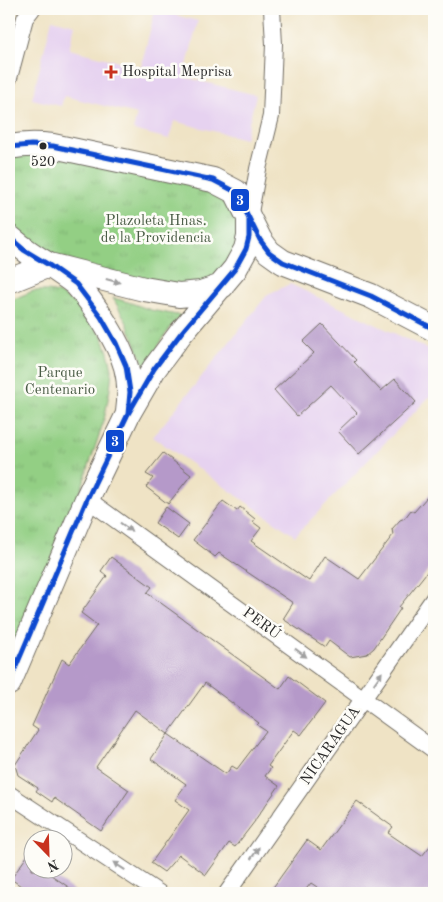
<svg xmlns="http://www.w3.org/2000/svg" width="443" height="902" viewBox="0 0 443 902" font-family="'Old Standard TT',serif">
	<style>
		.built { fill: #e6d2f0 }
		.park { fill: url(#park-tufts); stroke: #5f7d58 }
		.building { fill: #b599c9; fill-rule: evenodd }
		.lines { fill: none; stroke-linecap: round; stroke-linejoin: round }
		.street-casing { stroke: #706b61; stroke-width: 18 }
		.secondary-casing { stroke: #706b61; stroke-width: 26 }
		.street { stroke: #fff; stroke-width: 16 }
		.secondary { stroke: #fff; stroke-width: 24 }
		.bus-1-casing { stroke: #fdfcf7; stroke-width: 9 }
		.bus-1 { stroke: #0d49d0; stroke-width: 5 }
		.oneway { fill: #a0a0a0 }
		.poi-dot { fill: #c8321e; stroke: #fdfcf7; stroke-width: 2 }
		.bus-dot { fill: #2b2b2b; stroke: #fdfcf7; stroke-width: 2 }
		.labels { text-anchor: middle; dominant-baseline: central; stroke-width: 5; stroke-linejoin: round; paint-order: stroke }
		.bus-label { font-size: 14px; fill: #2b2b2b; stroke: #fdfcf7 }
		.poi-label { font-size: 15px; fill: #2b2b2b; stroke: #fdfcf7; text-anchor: start }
		.park-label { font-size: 15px; fill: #4a5c46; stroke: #fdfcf7 }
		.street-label { font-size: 15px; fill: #2b2b2b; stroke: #fdfcf7 }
		.line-badge { stroke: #fdfcf7; stroke-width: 2 }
		.badge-label { font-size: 14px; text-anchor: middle; font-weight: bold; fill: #fff }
	</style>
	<defs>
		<pattern id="park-tufts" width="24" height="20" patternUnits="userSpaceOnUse" patternTransform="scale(1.25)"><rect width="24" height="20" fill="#93cf84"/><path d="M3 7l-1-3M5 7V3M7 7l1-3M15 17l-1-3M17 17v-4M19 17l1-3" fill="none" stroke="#7fb272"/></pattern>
	</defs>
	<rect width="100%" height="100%" fill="#fdfcf7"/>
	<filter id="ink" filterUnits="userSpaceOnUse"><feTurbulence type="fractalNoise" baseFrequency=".02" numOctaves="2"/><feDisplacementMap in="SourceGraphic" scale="10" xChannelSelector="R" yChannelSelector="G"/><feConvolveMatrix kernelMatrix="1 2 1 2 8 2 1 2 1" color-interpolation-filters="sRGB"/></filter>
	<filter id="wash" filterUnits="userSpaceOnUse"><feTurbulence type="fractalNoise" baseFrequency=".0096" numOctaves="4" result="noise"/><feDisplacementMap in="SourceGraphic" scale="20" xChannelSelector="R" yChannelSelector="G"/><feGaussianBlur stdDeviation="1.12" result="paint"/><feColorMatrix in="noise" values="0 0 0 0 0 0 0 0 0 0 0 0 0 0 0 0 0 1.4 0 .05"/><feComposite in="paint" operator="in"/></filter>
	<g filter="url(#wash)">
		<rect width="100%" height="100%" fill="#efe3c5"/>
		<path class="built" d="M155 10 198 21 184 77 256 95 245 139 174 121 169 139 133 130 137 114 64 96 61 106 32 99 52 19 75 25 69 49 141 67Z
			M290 284 434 352V392L295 536 153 437 268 294Z"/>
		<path class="park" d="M9 147 213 180 249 218 222 286 144 289 9 237Z
			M33 291H48L58 293 76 304 101 334 108 352 112 370 110 389 104 420 81 490 9 662V301Z
			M113 298 128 302 151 310 182 316 171 326 145 367 126 321Z"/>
		<g id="blocks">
			<path class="building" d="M322 324 356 360 354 362 381 391 395 379 416 402 359 454 338 431 357 413 331 385 297 416 274 390 314 353 303 342Z
				M163 453 191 475 168 504 146 487 153 478 146 474Z
				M434 489V563L399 607 401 608 374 648 367 654 350 657 329 641 325 647 283 619 293 603 219 553 215 557 193 540 223 501 237 511 240 507 255 519 253 522 261 528 251 541 309 581 325 556 359 579 393 535 392 529 400 520 405 518 411 510 414 512Z
				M166 507 189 524 178 539 155 523Z
				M111 557 152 587 147 593 280 689 289 676 325 703 301 735 294 730 268 766 271 768 265 776 279 786 255 820V821L235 847 229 843 206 875 179 855 164 872 151 863 189 810 175 800 186 784 151 759 168 734 135 710 96 767 129 790 101 831 54 798 52 802 36 791 38 788 18 775 15 765 38 730 32 726 62 659 69 664 97 625 81 613 107 576 101 571ZM205 683 259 723 257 725 266 731 237 769 232 766 226 774 168 734Z
				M357 801 393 827 388 833 422 856 434 841V893H326L311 883 303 893H269L307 840 321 850Z
				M32 849V870H44L77 893H31L11 879Z"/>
		</g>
	</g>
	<g filter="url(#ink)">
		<use href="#blocks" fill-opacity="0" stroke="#706b61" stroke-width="1"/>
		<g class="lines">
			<defs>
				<path id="street" d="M9 78 25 18 32 9
					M249 218 258 169 271 116 274 44 272 9
					M87 499 434 750
					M9 794 159 893
					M227 893 434 598"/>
				<path id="secondary" d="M9 147C24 144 37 144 53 146L213 180 236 192 260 240 269 252 283 262 371 296 434 329
					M9 237C22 248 34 257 49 265L144 289 179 295 201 293 222 286
					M55 269C62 274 71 279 77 285 94 304 119 342 126 367 130 382 130 397 128 412
					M9 281 49 265
					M9 683 87 499 128 414 154 369 181 333 235 269 246 249 249 237V218"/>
			</defs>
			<use href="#street" class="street-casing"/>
			<use href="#secondary" class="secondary-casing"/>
			<use href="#street" class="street"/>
			<use href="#secondary" class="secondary"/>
			<defs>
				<path id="bus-1" d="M9 147 31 145 53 146 213 180 236 192 260 240 269 252 283 262 371 296 434 329
					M9 237 24 250 49 265 76 284 101 317 116 343 126 366 130 392 128 414
					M9 683 87 499 128 414 154 369 181 333 235 269 246 249 249 237V218"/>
			</defs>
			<use href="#bus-1" class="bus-1-casing"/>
			<use href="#bus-1" class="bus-1"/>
		</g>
		<defs><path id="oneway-solid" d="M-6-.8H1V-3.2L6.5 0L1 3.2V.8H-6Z" transform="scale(1.25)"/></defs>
		<g class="oneway">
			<use href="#oneway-solid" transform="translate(113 281) rotate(15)"/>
			<use href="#oneway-solid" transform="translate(126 527) rotate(36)"/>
			<use href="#oneway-solid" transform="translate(301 653) rotate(36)"/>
			<use href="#oneway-solid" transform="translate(378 678) rotate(-55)"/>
			<use href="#oneway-solid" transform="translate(255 853) rotate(-55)"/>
			<use href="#oneway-solid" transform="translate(119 866) rotate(-147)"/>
		</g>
	</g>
	<path class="poi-dot" d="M108.5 64.5h5v5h5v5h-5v5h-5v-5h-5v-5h5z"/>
	<circle class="bus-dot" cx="43" cy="146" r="4.5"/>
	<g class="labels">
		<g class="bus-label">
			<text x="43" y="162">520</text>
		</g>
		<g class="poi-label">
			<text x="122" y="72">Hospital Meprisa</text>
		</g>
		<g class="park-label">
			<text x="156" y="221">Plazoleta Hnas.<tspan x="156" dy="17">de la Providencia</tspan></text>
			<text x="60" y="373">Parque<tspan x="60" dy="17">Centenario</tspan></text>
		</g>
		<g class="street-label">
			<text transform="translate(261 624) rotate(36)">PERÚ</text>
			<text transform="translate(331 746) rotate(-55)">NICARAGUA</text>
		</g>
	</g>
	<g class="line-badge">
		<rect x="230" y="188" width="20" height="24" rx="5" fill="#0d49d0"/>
		<rect x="105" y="429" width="20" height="24" rx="5" fill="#0d49d0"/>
	</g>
	<g class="badge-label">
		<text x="240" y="205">3</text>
		<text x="115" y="446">3</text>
	</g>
	<rect width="443" height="902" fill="none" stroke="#fdfcf7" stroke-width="30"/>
	<g transform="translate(48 854) rotate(157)"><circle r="24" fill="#fdfcf7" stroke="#a9a8a5"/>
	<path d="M0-4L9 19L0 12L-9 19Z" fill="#c8321e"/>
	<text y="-8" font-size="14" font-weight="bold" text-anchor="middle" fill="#2b2b2b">N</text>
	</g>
</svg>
